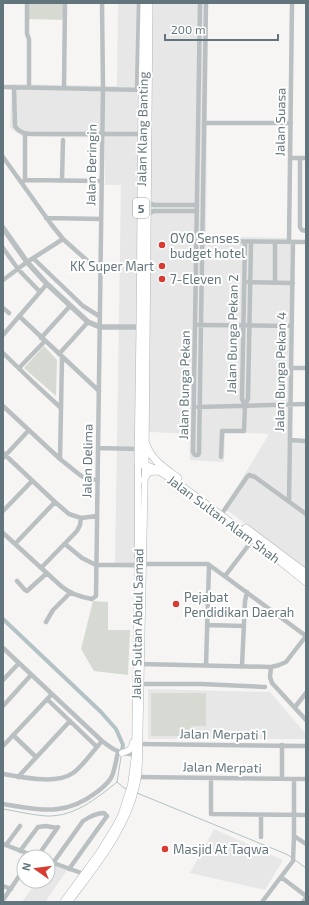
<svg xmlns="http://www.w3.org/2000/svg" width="309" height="905" viewBox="0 0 309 905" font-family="'Exo 2',sans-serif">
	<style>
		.built { fill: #e6e7e6 }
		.green { fill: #d6dad2 }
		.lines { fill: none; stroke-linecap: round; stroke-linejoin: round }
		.stream { stroke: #b3c2c4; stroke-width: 1 }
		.canal { stroke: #b3c2c4; stroke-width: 4 }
		.secondary-casing { stroke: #afb6b9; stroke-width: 7 }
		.trunk-casing { stroke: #b0b5b7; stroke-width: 8 }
		.minor { stroke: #bac0c2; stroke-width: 4.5 }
		.tertiary { stroke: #bac0c2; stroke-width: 5.5 }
		.secondary { stroke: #fff; stroke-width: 6 }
		.trunk { stroke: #fff; stroke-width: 7 }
		.poi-dot { fill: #d83b31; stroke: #fff; stroke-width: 1.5 }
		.labels { text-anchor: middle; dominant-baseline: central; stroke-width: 4; stroke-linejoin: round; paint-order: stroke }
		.shield { fill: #fff; stroke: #929ea3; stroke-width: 1 }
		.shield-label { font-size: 12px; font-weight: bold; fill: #63757c }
		.street-label { font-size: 13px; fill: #63757c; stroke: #fff }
		.poi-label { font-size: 13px; fill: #63757c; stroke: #fff; text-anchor: start }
	</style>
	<rect width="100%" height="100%" fill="#f6f5f3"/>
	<path class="built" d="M118 3H208L206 236 291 238 288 441 306 442V569L224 508 269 434 225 432 224 462 190 460 189 434 135 431V568L115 567 121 185H105V138L22 136 10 128 12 84 117 86Z
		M148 689 270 692 306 734V739H148Z
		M214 829 283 860 265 890 190 873Z
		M50 864 67 870 45 902H22L37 881H48V866Z"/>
	<path class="green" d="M27 3H65L64 20 26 19Z
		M44 346 57 360 56 396 24 368Z
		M93 601 108 602V630H130L128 675 94 671 81 649Z
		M151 693H206V726H193V736H151Z"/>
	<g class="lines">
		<path class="stream" d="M117 782 123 787 126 789
			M137 793 286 854 291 857
			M3 809C16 811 32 815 46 816 74 817 96 799 117 782L121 757
			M295 860 306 868"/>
		<path class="canal" d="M3 619 101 712 116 729 120 738 123 745 122 750"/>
		<defs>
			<path id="secondary" d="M122 753C129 751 132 749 133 742
				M63 902 99 853 115 827 121 816 131 785 135 755 138 565V463
				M69 902C95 867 127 829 136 786 139 776 139 766 139 755L145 464"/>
			<path id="trunk" d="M144 3 142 96 140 327 138 463 156 469 172 479 253 539 306 582
				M146 444C151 460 166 469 178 478
				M145 464 149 3
				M144 480C147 471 150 471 159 471
				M246 528 306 573"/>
		</defs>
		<use href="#secondary" class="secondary-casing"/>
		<use href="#trunk" class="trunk-casing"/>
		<path class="minor" d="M27 3V34L29 39V88
			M200 3 193 452 195 455H198L199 453 206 3
			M3 87 143 90
			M14 87 15 126C20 135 31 134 41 134H142
			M64 88 65 3
			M137 90 139 3
			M204 123H291
			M25 134V180
			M3 157 51 224 63 239 100 272
			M290 158H306
			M300 158V227L302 230 306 231
			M62 180 63 140
			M22 183 25 180 101 181
			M148 203 154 205H197
			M148 216 151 212 154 211H197
			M46 218 101 219
			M200 241 306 242
			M289 242 292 3
			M3 248 18 269 40 292
			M33 258 83 306 99 316
			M3 280 27 262 63 239
			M248 282 293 283
			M275 283V242
			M3 308 9 313
			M19 316 99 391
			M198 325 292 326
			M3 335 47 284
			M41 338 70 306
			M3 353 34 383 61 408
			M59 354 88 322
			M19 368 45 341
			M291 368H306
			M245 405 248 399 251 242
			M3 406 60 459 80 475 87 479 98 480
			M198 407 306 404
			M290 440 306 441
			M98 448 138 449
			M3 453 55 502 69 514 81 518 97 516
			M221 457 222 433V431H244V430L245 405 242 399 245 242
			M3 458 29 430
			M60 459 62 358
			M289 501 293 242
			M3 511 32 481
			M223 512 247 477 249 475 255 477 306 514
			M3 533 61 586C70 594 80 597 92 599L96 596 103 89 102 3
			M15 544 55 502
			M65 544 82 558 96 565H138
			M143 564H208L306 636
			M41 568 77 531 80 525 81 518
			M225 576 254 538
			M17 581 25 590 27 591 47 573
			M46 622 53 610 70 593
			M207 625 244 626
			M3 648 102 741C116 752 120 753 137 755
			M141 664 271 667 279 665 286 662 306 636
			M206 665 209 565
			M242 666 245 601 247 592
			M271 667 270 677 272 683 306 720
			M3 680 19 663
			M141 684H201L265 687
			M47 699 97 747
			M3 706 31 675
			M295 707 306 693
			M13 735 36 757
			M139 744 306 746
			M3 746 52 694
			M3 774C22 777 56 785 73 773 83 766 93 751 102 741
			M18 777 70 721
			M138 777 306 779
			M211 778V814L306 815
			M282 779V745
			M3 804C41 810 64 817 97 792 103 787 109 783 112 776 115 769 116 760 118 752
			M294 836 306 844
			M261 837V815
			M3 844 37 857
			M6 845 20 826
			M20 851 38 827 46 826 57 828
			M37 857 58 827
			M48 861 84 874
			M53 863 83 821C89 817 97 813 104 813L107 816 69 869
			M281 877 306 896
			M3 886 11 889
			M3 900 24 869
			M262 902 293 861 294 836V779
			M303 902 306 898"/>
		<path class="tertiary" d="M3 228 27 262 47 284 88 322 100 327H144"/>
		<use href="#secondary" class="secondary"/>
		<use href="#trunk" class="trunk"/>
	</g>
	<g class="poi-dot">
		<circle cx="162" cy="245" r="4"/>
		<circle cx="162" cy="266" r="4"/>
		<circle cx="162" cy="279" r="4"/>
		<circle cx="176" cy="604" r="4"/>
		<circle cx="165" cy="849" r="4"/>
	</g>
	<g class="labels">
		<rect class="shield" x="133" y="198" width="16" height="20" rx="3"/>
		<g class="shield-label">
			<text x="141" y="208">5</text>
		</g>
		<g class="street-label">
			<text transform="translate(280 122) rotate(-89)">Jalan Suasa</text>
			<text transform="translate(142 129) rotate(-89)">Jalan Klang Banting</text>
			<text transform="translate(91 165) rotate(-89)">Jalan Beringin</text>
			<text transform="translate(232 334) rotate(-89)">Jalan Bunga Pekan 2</text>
			<text transform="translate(280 372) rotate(-89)">Jalan Bunga Pekan 4</text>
			<text transform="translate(184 385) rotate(-89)">Jalan Bunga Pekan</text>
			<text transform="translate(87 461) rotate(-89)">Jalan Delima</text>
			<text transform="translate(224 519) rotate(37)">Jalan Sultan Alam Shah</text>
			<text transform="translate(137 624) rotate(-89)">Jalan Sultan Abdul Samad</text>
			<text transform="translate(223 734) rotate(1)">Jalan Merpati 1</text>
			<text transform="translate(222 767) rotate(1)">Jalan Merpati</text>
		</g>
		<g class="poi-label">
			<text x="170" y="238">OYO Senses<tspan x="170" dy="15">budget hotel</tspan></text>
			<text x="154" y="266" text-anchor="end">KK Super Mart</text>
			<text x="170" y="279">7-Eleven</text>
			<text x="184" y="597">Pejabat<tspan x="184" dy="15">Pendidikan Daerah</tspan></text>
			<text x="173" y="849">Masjid At Taqwa</text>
		</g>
	</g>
	<rect width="309" height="905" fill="none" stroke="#63757c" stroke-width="8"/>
	<g transform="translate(36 869) rotate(284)"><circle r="19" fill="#ffffff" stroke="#c1c8cb"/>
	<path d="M0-3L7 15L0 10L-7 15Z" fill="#d83b31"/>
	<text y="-6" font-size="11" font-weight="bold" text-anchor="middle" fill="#63757c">N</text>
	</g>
	<path d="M165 34v6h113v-6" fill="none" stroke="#63757c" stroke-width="2"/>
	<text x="171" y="34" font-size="12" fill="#63757c" stroke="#ffffff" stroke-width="3" paint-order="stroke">200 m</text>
</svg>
